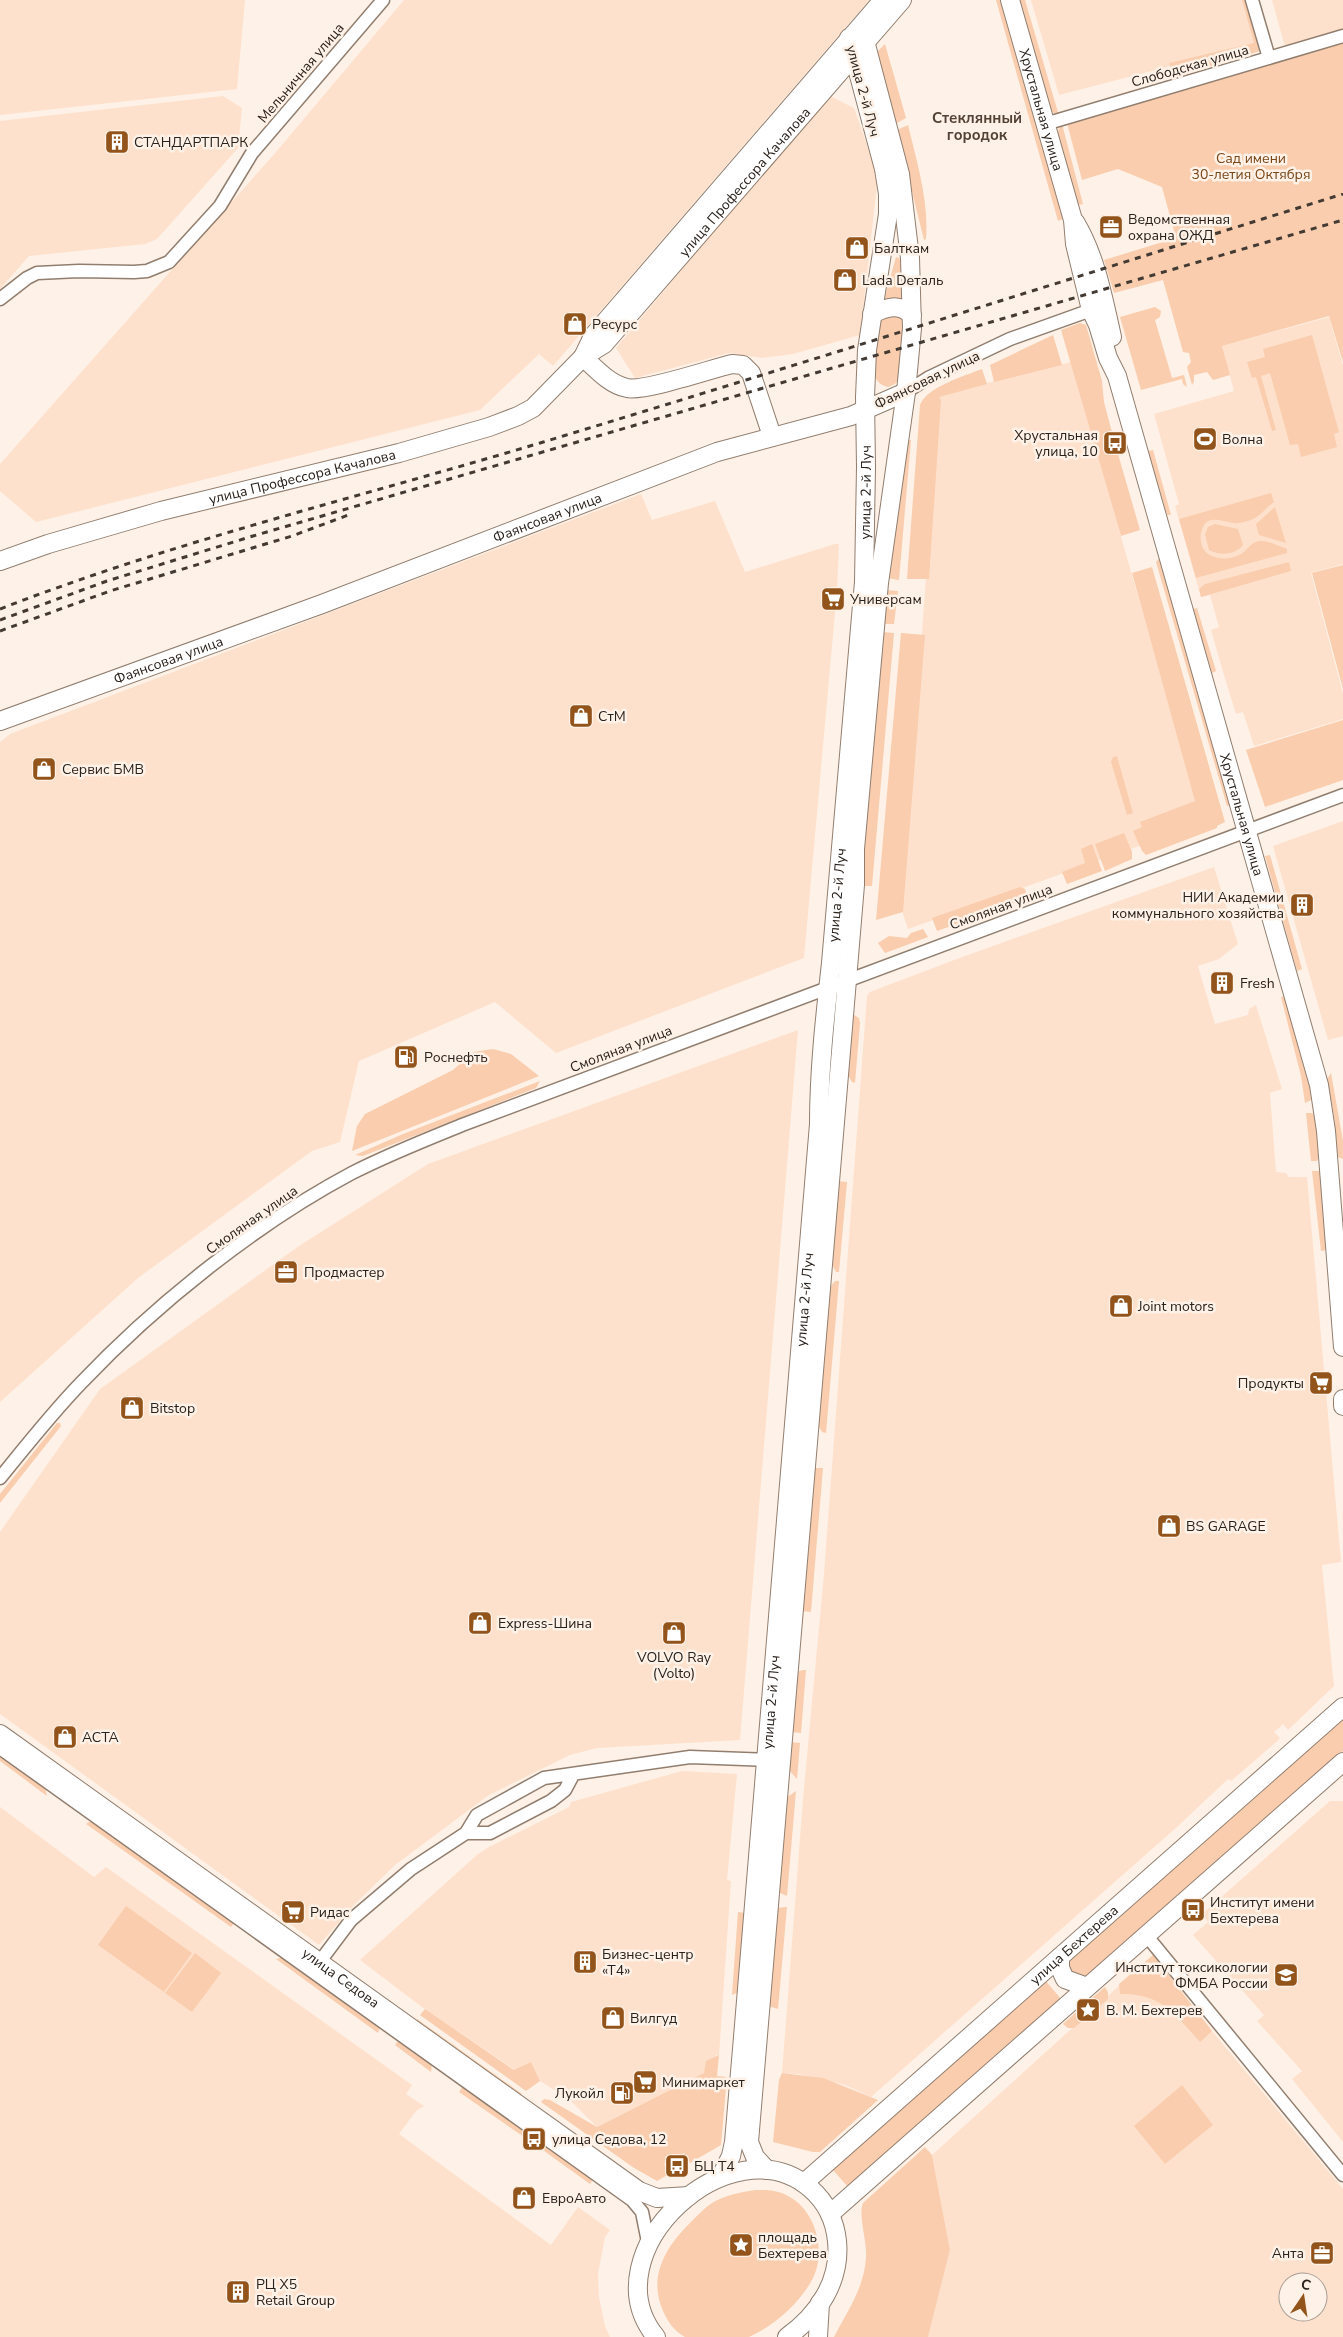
<svg xmlns="http://www.w3.org/2000/svg" width="1343" height="2337" viewBox="0 0 1343 2337" font-family="'Nunito Sans',sans-serif">
	<style>
		.built { fill: #fee1cc; fill-rule: evenodd }
		.green { fill: #f9cdad }
		.lines { fill: none; stroke-linecap: round; stroke-linejoin: round }
		.street-casing { stroke: #917e6f; stroke-width: 15 }
		.secondary-casing { stroke: #917e6f; stroke-width: 20 }
		.street { stroke: #fff; stroke-width: 12 }
		.secondary { stroke: #fff; stroke-width: 18 }
		.rail { stroke: #423a33; stroke-width: 3; stroke-dasharray: 6 6; stroke-linecap: butt }
		.labels { text-anchor: middle; dominant-baseline: central; stroke-width: 5; stroke-linejoin: round; paint-order: stroke }
		.street-label { font-size: 14px; fill: #29211b; stroke: #fef1e7 }
		.poi-label { font-size: 14px; fill: #29211b; stroke: #fef1e7; text-anchor: start }
		.park-label { font-size: 14px; fill: #794618; stroke: #fef1e7 }
		.neighbourhood-label { font-size: 15px; font-weight: bold; fill: #534235; stroke: #fef1e7 }
	</style>
	<rect width="100%" height="100%" fill="#fef1e7"/>
	<path class="built" d="M0 0H245L237 89 0 115Z
		M404 0H869L553 366 539 354 480 410 36 522 0 491V464L276 152Z
		M1031 0H1243L1256 44 1059 95Z
		M1272 0H1343V30L1285 47Z
		M828 95 854 108 878 176 860 335 793 354 762 358 729 353 635 378 616 348Z
		M223 96 242 108 238 148 157 239 145 244 29 256 0 289V121Z
		M1329 317 1343 366V564L1311 573 1343 694V719L1254 746 1243 712 1236 714 1223 672 1211 630 1219 627 1210 595 1201 597 1175 506 1179 504 1154 414 1234 391 1222 346Z
		M1071 362 1203 823 908 929 902 911 939 395Z
		M641 494 652 520 715 501 745 572 835 544H839L837 590 804 958 556 1053 495 1002 359 1061 340 1142 312 1151 138 1278 0 1402V742L10 734Z
		M1343 821V1036L1328 1040 1273 846Z
		M1214 867 1238 944 1219 959 1198 966 1215 1024 1248 1015 1249 1009 1256 1005 1282 1089 1270 1093 1276 1172 1286 1173 1289 1177H1307L1341 1562 1322 1565 1334 1686 1288 1730 1283 1724 1279 1728 1274 1732 1280 1738 1273 1745 1231 1781 1228 1779 1177 1827 871 2097 845 2085 798 2074 782 2073 803 1799 824 1574 867 996 870 992 954 960Z
		M798 1030 740 1740 597 1748 570 1755 489 1795 395 1865 353 1906 319 1945 0 1714V1532L100 1389 299 1246 428 1164Z
		M682 1771 737 1774 727 1880 731 1881 719 2055H716L705 2073 597 2127 569 2099 540 2081 531 2062 515 2070 422 2007 360 1960 478 1854 489 1847 569 1807 571 1802Z
		M1330 1801H1343V2142L1292 2079 1302 2071 1257 2021 1264 2015 1193 1935 1208 1922 1202 1914Z
		M0 1807 94 1877 106 1867 412 2085 406 2094 424 2106 416 2111 399 2134 551 2245 578 2207 610 2230 605 2237 598 2274 599 2297 605 2326 610 2337H0Z
		M1153 1955 1212 2031 1343 2189V2337H928L950 2250 932 2155ZM1288 2282H1318V2312H1288Z"/>
	<path class="green" d="M996 0H1000L1063 219 1058 221Z
		M1019 0H1025L1059 116 1051 111Z
		M1242 0H1246L1260 51 1174 77 1169 63 1254 43Z
		M1343 43V362L1329 316 1222 346 1230 375 1213 380 1207 372 1194 375V382L1192 385 1187 367 1191 362 1189 353 1183 352 1163 280 1114 293 1104 260 1176 238 1162 187 1118 169 1082 180 1067 123Z
		M885 44 906 118 895 124 877 52Z
		M1062 124 1083 204 1078 205 1057 132Z
		M908 125C917 162 929 202 926 239L924 240 897 130Z
		M896 257 901 259 903 301 884 300Z
		M1155 307 1161 311 1160 317 1155 320 1172 378 1184 375 1187 387 1183 384 1182 379 1141 390 1120 317Z
		M893 315 901 317 905 322 900 378 895 384 888 387C862 382 877 339 880 320Z
		M1080 323 1086 325 1102 381 1104 402 1114 440H1113L1116 447 1140 530 1121 536 1061 330Z
		M1053 335 1062 365 994 382 990 365Z
		M1312 335 1339 432 1334 434 1337 447 1301 457 1298 444 1290 445 1270 373 1261 376 1276 430 1272 431 1256 377 1252 378 1247 362 1265 357 1263 349Z
		M982 369 987 384 939 397 941 400 929 579H907L920 405C927 387 964 376 982 369Z
		M905 440H911L899 580 887 578Z
		M1153 450 1171 515H1167L1148 451Z
		M1271 493 1274 502C1267 507 1260 516 1253 519 1248 521 1239 524 1234 523 1224 522 1209 514 1203 527 1200 533 1200 540 1202 546 1207 560 1228 561 1239 555 1248 551 1250 541 1261 541 1269 541 1279 546 1287 549V553L1196 578 1179 519Z
		M1275 507 1286 543 1259 535 1256 524Z
		M1215 524 1238 529 1243 545C1236 555 1219 556 1209 550L1205 534 1208 527Z
		M1160 557 1231 805 1227 806 1156 562Z
		M1289 562 1291 571 1201 597 1199 589 1205 584Z
		M1343 565V689L1312 573Z
		M1152 567 1225 822 1217 826V828L1146 855 1142 851 1133 831 1142 827 1140 822 1195 801 1132 573Z
		M885 590 898 591 894 624H882Z
		M1197 608 1216 671 1212 673 1193 609Z
		M882 632 894 633 872 886H865L863 846Z
		M901 633 925 635 903 912 876 920Z
		M1343 720V780L1265 807 1246 750Z
		M1117 756 1133 813 1127 815 1111 762 1113 757Z
		M1124 833 1132 852V859L1105 871 1095 844Z
		M1092 844 1102 871 1067 884 1062 872 1085 863 1081 849Z
		M1270 855 1302 969 1297 971 1265 856Z
		M1020 887 1025 889 1027 896 1025 899 937 931 932 918Z
		M923 929 928 937 885 953 878 943 889 936 907 938 911 933Z
		M1285 996 1312 1095 1311 1100 1305 1103 1301 1076 1281 997Z
		M851 1013 859 1018 860 1023 855 1083 852 1082 846 1072Z
		M493 1049 511 1054 539 1076 352 1151 357 1126 365 1114 453 1070 473 1052Z
		M1331 1073 1343 1141V1159L1338 1157 1337 1153 1334 1116 1327 1079Z
		M540 1081 536 1088 363 1156 355 1155 403 1134Z
		M1306 1113H1312L1316 1117 1319 1157 1317 1161H1311Z
		M1312 1171H1319L1321 1176 1327 1246 1326 1250 1321 1251Z
		M837 1181 847 1182 839 1272H836L830 1261Z
		M835 1281H839L826 1433 822 1432 817 1423 828 1290Z
		M57 1423H60L61 1426 0 1503V1494Z
		M813 1468H823L811 1612 801 1611Z
		M803 1670H806L801 1733 791 1732 796 1672Z
		M1343 1718V1751L1088 1976 1075 1979 1067 1965 1068 1961Z
		M790 1742 800 1743 797 1779 788 1769Z
		M0 1755 45 1788 47 1796 0 1761Z
		M796 1791 787 1896 778 1892 786 1798Z
		M89 1822H94L234 1923 231 1927 96 1831 86 1824Z
		M126 1906 192 1953 164 1992 98 1945Z
		M787 1907 778 2009 768 2006 776 1908Z
		M738 1912 746 1913 739 1992 732 1995Z
		M195 1953 221 1973 192 2012 165 1993Z
		M1153 1955 1212 2031 1200 2042C1175 2014 1161 1993 1120 1994L1119 1984Z
		M280 1958H284L380 2027 378 2033 276 1959Z
		M1045 1980 1061 1999 848 2187 832 2169Z
		M1105 1987 1108 1992V1999L1074 2028H1068L1063 2024 1082 2007 1087 2012 1090 2010 1085 2004Z
		M425 2009 514 2070 531 2062 540 2081 526 2091 420 2015Z
		M417 2019 522 2094 519 2096 417 2023Z
		M398 2041 432 2064 431 2072 395 2045Z
		M719 2055 717 2076 727 2077 721 2145 690 2163 684 2153 664 2164 669 2174 657 2181 634 2168 541 2102 544 2099 550 2100 597 2127 704 2073 706 2061Z
		M782 2073 823 2078 878 2100 820 2152H813L773 2142 779 2080Z
		M1182 2085 1213 2125 1165 2164 1134 2126Z
		M463 2086 528 2132 524 2137 459 2092Z
		M543 2143 593 2179 590 2184 540 2148Z
		M925 2147 932 2155 950 2250 928 2337H834C847 2312 865 2286 866 2257 867 2240 858 2216 863 2203Z
		M756 2190C766 2190 776 2190 786 2195 815 2208 827 2250 813 2278 801 2302 774 2326 749 2337H685C674 2331 668 2322 663 2311 648 2277 665 2248 689 2224 696 2217 703 2209 712 2203 725 2195 741 2192 756 2190Z"/>
	<g class="lines">
		<defs>
			<path id="street" d="M1252 0 1269 58
				M1045 124 1343 36
				M0 299 27 278 37 273 79 271 134 272 147 271 169 262 220 206 252 153 383 0
				M906 392 928 378 1010 339 1091 310
				M0 1478C26 1446 52 1413 81 1383 156 1304 256 1224 352 1173 387 1155 425 1140 462 1125L1343 795
				M0 1748 632 2200 642 2212 648 2242
				M466 1833H490L551 1801 565 1790 573 1775
				M1146 1935 1343 2175
				M315 1968 351 1920 411 1869 466 1833 477 1815 544 1778 690 1757 773 1760"/>
			<g id="secondary">
				<path id="s1" d="M1010 0 1073 220 1075 244 1091 310 1098 325 1108 358 1117 376 1319 1085 1326 1131 1343 1347"/>
				<path d="M1075 222C1096 257 1103 297 1112 337"/>
				<path d="M872 314C887 307 899 303 912 315"/>
				<path d="M583 357 593 336 883 0"/>
				<path d="M583 357C595 368 610 385 627 388 644 392 711 369 732 364L743 365 751 373 772 436"/>
				<path id="s2" d="M0 561 48 544 161 511 399 453 489 427 518 416 533 408 583 357 604 344 902 0"/>
				<path id="s3" d="M0 721 322 604 717 452 851 416 906 392"/>
				<path d="M1343 1399V1406"/>
				<path id="s4" d="M0 1734 639 2191 657 2198 689 2196"/>
				<path d="M1060 1957V1968L1065 1979 1087 1987"/>
				<path d="M767 2170 755 2157 749 2142 855 885V849L879 583 906 392 912 328 910 258 900 174 865 41"/>
				<path id="s5" d="M721 2176 731 2156 734 2142 742 2049 819 1124C819 1070 825 1017 831 963L864 582 866 467 865 397 867 350 888 214V194L884 169 849 38"/>
				<path id="s6" d="M804 2183 1343 1707"/>
				<path d="M830 2214 1343 1762"/>
				<path d="M656 2337C587 2253 732 2119 811 2189 826 2202 835 2221 837 2241 841 2281 818 2315 787 2337"/>
				<path d="M818 2337 820 2303"/>
			</g>
		</defs>
		<use href="#street" class="street-casing"/>
		<use href="#secondary" class="secondary-casing"/>
		<use href="#street" class="street"/>
		<use href="#secondary" class="secondary"/>
		<path class="rail" d="M0 609C175 541 360 497 540 443 808 362 1075 277 1343 194
			M0 620 107 581 253 536 1343 220
			M0 631 110 591 292 536 351 514"/>
	</g>
	<defs>
		<symbol id="building-square" viewBox="-11 -11 22 22"><rect x="-9" y="-9" width="18" height="18" rx="4" fill="#93541b" stroke="#fef1e7"/><path d="M-4-6H4V6H1V3H-1V6H-4ZM-2.5-4.3h1.7v1.8h-1.7ZM.8-4.3h1.7v1.8H.8ZM-2.5-1h1.7V.8h-1.7ZM.8-1h1.7V.8H.8Z" fill="#fff"/></symbol>
		<symbol id="office-square" viewBox="-11 -11 22 22"><rect x="-9" y="-9" width="18" height="18" rx="4" fill="#93541b" stroke="#fef1e7"/><path d="M-6-3h4V-5.5h4V-3h4V5H-6ZM-1-4.5V-3h2v-1.5ZM-6 0V1H6V0Z" fill="#fff"/></symbol>
		<symbol id="shop-square" viewBox="-11 -11 22 22"><rect x="-9" y="-9" width="18" height="18" rx="4" fill="#93541b" stroke="#fef1e7"/><path d="M-5-2.5h2.3a2.7 3.5 0 0 1 5.4 0H5L5.5 6h-11ZM-1.5-2.5h3a1.5 2.3 0 0 0-3 0Z" fill="#fff"/></symbol>
		<symbol id="stadium-square" viewBox="-11 -11 22 22"><rect x="-9" y="-9" width="18" height="18" rx="4" fill="#93541b" stroke="#fef1e7"/><path d="M0-5a6.5 5 0 1 0 0 10a6.5 5 0 1 0 0-10ZM-3.5-1.8h7v3.6h-7Z" fill="#fff"/></symbol>
		<symbol id="bus-square" viewBox="-11 -11 22 22"><rect x="-9" y="-9" width="18" height="18" rx="4" fill="#93541b" stroke="#fef1e7"/><path d="M-5-6H5V4H4V6H2V4H-2V6H-4V4H-5ZM-3.5-4V0h7V-4ZM-3.5 1.2v1.5H-2V1.2ZM2 1.2v1.5H3.5V1.2Z" fill="#fff"/></symbol>
		<symbol id="supermarket-square" viewBox="-11 -11 22 22"><rect x="-9" y="-9" width="18" height="18" rx="4" fill="#93541b" stroke="#fef1e7"/><path d="M-6-5.5h2.5l.6 2H6L4.5 2H-2.5L-4.4-4H-6ZM-1.5 3.2a1.3 1.3 0 1 0 .1 0ZM3 3.2a1.3 1.3 0 1 0 .1 0Z" fill="#fff"/></symbol>
		<symbol id="fuel-square" viewBox="-11 -11 22 22"><rect x="-9" y="-9" width="18" height="18" rx="4" fill="#93541b" stroke="#fef1e7"/><path d="M-5.5-6h7V0h2V4h1.3V-2.5L3-4.5l.8-.8L6-3V5H2.5V1h-1V6h-7ZM-4.2-4.7v3.2H.2V-4.7Z" fill="#fff"/></symbol>
		<symbol id="university-square" viewBox="-11 -11 22 22"><rect x="-9" y="-9" width="18" height="18" rx="4" fill="#93541b" stroke="#fef1e7"/><path d="M0-5L7-2L0 1L-7-2ZM-4 1L0 2.5L4 1V4Q0 6-4 4Z" fill="#fff"/></symbol>
		<symbol id="sight-square" viewBox="-11 -11 22 22"><rect x="-9" y="-9" width="18" height="18" rx="4" fill="#93541b" stroke="#fef1e7"/><path d="M0-6L1.8-2.2L6-1.7L2.9 1.2L3.7 5.4L0 3.3L-3.7 5.4L-2.9 1.2L-6-1.7L-1.8-2.2Z" fill="#fff"/></symbol>
	</defs>
	<g fill-rule="evenodd">
		<use href="#building-square" x="103" y="128" width="28" height="28"/>
		<use href="#office-square" x="1097" y="213" width="28" height="28"/>
		<use href="#shop-square" x="843" y="234" width="28" height="28"/>
		<use href="#shop-square" x="831" y="266" width="28" height="28"/>
		<use href="#shop-square" x="561" y="310" width="28" height="28"/>
		<use href="#stadium-square" x="1191" y="425" width="28" height="28"/>
		<use href="#bus-square" x="1101" y="429" width="28" height="28"/>
		<use href="#supermarket-square" x="819" y="585" width="28" height="28"/>
		<use href="#shop-square" x="567" y="702" width="28" height="28"/>
		<use href="#shop-square" x="30" y="755" width="28" height="28"/>
		<use href="#building-square" x="1288" y="891" width="28" height="28"/>
		<use href="#building-square" x="1208" y="969" width="28" height="28"/>
		<use href="#fuel-square" x="392" y="1043" width="28" height="28"/>
		<use href="#office-square" x="272" y="1258" width="28" height="28"/>
		<use href="#shop-square" x="1107" y="1292" width="28" height="28"/>
		<use href="#supermarket-square" x="1307" y="1369" width="28" height="28"/>
		<use href="#shop-square" x="118" y="1394" width="28" height="28"/>
		<use href="#shop-square" x="1155" y="1512" width="28" height="28"/>
		<use href="#shop-square" x="466" y="1609" width="28" height="28"/>
		<use href="#shop-square" x="660" y="1619" width="28" height="28"/>
		<use href="#shop-square" x="51" y="1723" width="28" height="28"/>
		<use href="#bus-square" x="1179" y="1896" width="28" height="28"/>
		<use href="#supermarket-square" x="279" y="1898" width="28" height="28"/>
		<use href="#building-square" x="571" y="1948" width="28" height="28"/>
		<use href="#university-square" x="1272" y="1961" width="28" height="28"/>
		<use href="#sight-square" x="1074" y="1996" width="28" height="28"/>
		<use href="#shop-square" x="599" y="2004" width="28" height="28"/>
		<use href="#supermarket-square" x="631" y="2068" width="28" height="28"/>
		<use href="#fuel-square" x="608" y="2079" width="28" height="28"/>
		<use href="#bus-square" x="520" y="2125" width="28" height="28"/>
		<use href="#bus-square" x="663" y="2152" width="28" height="28"/>
		<use href="#shop-square" x="510" y="2184" width="28" height="28"/>
		<use href="#sight-square" x="727" y="2231" width="28" height="28"/>
		<use href="#office-square" x="1308" y="2239" width="28" height="28"/>
		<use href="#building-square" x="224" y="2278" width="28" height="28"/>
	</g>
	<g class="labels">
		<g class="street-label">
			<text transform="translate(1190 66) rotate(-16)">Слободская улица</text>
			<text transform="translate(301 73) rotate(-50)">Мельничная улица</text>
			<text transform="translate(863 91) rotate(75)">улица 2-й Луч</text>
			<text stroke="none"><textPath href="#s1" startOffset="114">Хрустальная улица</textPath></text>
			<text stroke="none"><textPath href="#s2" startOffset="866">улица Профессора Качалова</textPath></text>
			<text transform="translate(927 380) rotate(-26)">Фаянсовая улица</text>
			<text stroke="none"><textPath href="#s2" startOffset="314">улица Профессора Качалова</textPath></text>
			<text stroke="none"><textPath href="#s5" startOffset="1692">улица 2-й Луч</textPath></text>
			<text stroke="none"><textPath href="#s3" startOffset="584">Фаянсовая улица</textPath></text>
			<text stroke="none"><textPath href="#s3" startOffset="179">Фаянсовая улица</textPath></text>
			<text stroke="none"><textPath href="#s1" startOffset="848">Хрустальная улица</textPath></text>
			<text stroke="none"><textPath href="#s5" startOffset="1288">улица 2-й Луч</textPath></text>
			<text transform="translate(1001 907) rotate(-20)">Смоляная улица</text>
			<text transform="translate(621 1049) rotate(-21)">Смоляная улица</text>
			<text transform="translate(252 1220) rotate(-35)">Смоляная улица</text>
			<text stroke="none"><textPath href="#s5" startOffset="882">улица 2-й Луч</textPath></text>
			<text stroke="none"><textPath href="#s5" startOffset="478">улица 2-й Луч</textPath></text>
			<text stroke="none"><textPath href="#s6" startOffset="360">улица Бехтерева</textPath></text>
			<text stroke="none"><textPath href="#s4" startOffset="419">улица Седова</textPath></text>
		</g>
		<g class="poi-label">
			<text x="134" y="142">СТАНДАРТПАРК</text>
			<text x="1128" y="219">Ведомственная<tspan x="1128" dy="16">охрана ОЖД</tspan></text>
			<text x="874" y="248">Балткам</text>
			<text x="862" y="280">Lada Dеталь</text>
			<text x="592" y="324">Ресурс</text>
			<text x="1098" y="435" text-anchor="end">Хрустальная<tspan x="1098" dy="16">улица, 10</tspan></text>
			<text x="1222" y="439">Волна</text>
			<text x="850" y="599">Универсам</text>
			<text x="598" y="716">СтМ</text>
			<text x="62" y="769">Сервис БМВ</text>
			<text x="1284" y="897" text-anchor="end">НИИ Академии<tspan x="1284" dy="16">коммунального хозяйства</tspan></text>
			<text x="1240" y="983">Fresh</text>
			<text x="424" y="1057">Роснефть</text>
			<text x="304" y="1272">Продмастер</text>
			<text x="1138" y="1306">Joint motors</text>
			<text x="1304" y="1383" text-anchor="end">Продукты</text>
			<text x="150" y="1408">Bitstop</text>
			<text x="1186" y="1526">BS GARAGE</text>
			<text x="498" y="1623">Express-Шина</text>
			<text x="674" y="1657" text-anchor="middle">VOLVO Ray<tspan x="674" dy="16">(Volto)</tspan></text>
			<text x="82" y="1737">АСТА</text>
			<text x="1210" y="1902">Институт имени<tspan x="1210" dy="16">Бехтерева</tspan></text>
			<text x="310" y="1912">Ридас</text>
			<text x="602" y="1954">Бизнес-центр<tspan x="602" dy="16">«Т4»</tspan></text>
			<text x="1268" y="1967" text-anchor="end">Институт токсикологии<tspan x="1268" dy="16">ФМБА России</tspan></text>
			<text x="1106" y="2010">В. М. Бехтерев</text>
			<text x="630" y="2018">Вилгуд</text>
			<text x="662" y="2082">Минимаркет</text>
			<text x="604" y="2093" text-anchor="end">Лукойл</text>
			<text x="552" y="2139">улица Седова, 12</text>
			<text x="694" y="2166">БЦ Т4</text>
			<text x="542" y="2198">ЕвроАвто</text>
			<text x="758" y="2237">площадь<tspan x="758" dy="16">Бехтерева</tspan></text>
			<text x="1304" y="2253" text-anchor="end">Анта</text>
			<text x="256" y="2284">РЦ X5<tspan x="256" dy="16">Retail Group</tspan></text>
		</g>
		<g class="park-label">
			<text x="1251" y="158">Сад имени<tspan x="1251" dy="16">30-летия Октября</tspan></text>
		</g>
		<g class="neighbourhood-label">
			<text x="977" y="118">Стеклянный<tspan x="977" dy="17">городок</tspan></text>
		</g>
	</g>
	<g transform="translate(1303 2297) rotate(13)"><circle r="24" fill="#fef1e7" stroke="#a99e95"/>
	<path d="M0-4L9 19L0 12L-9 19Z" fill="#93541b"/>
	<text y="-8" font-size="14" font-weight="bold" text-anchor="middle" fill="#29211b">С</text>
	</g>
</svg>
